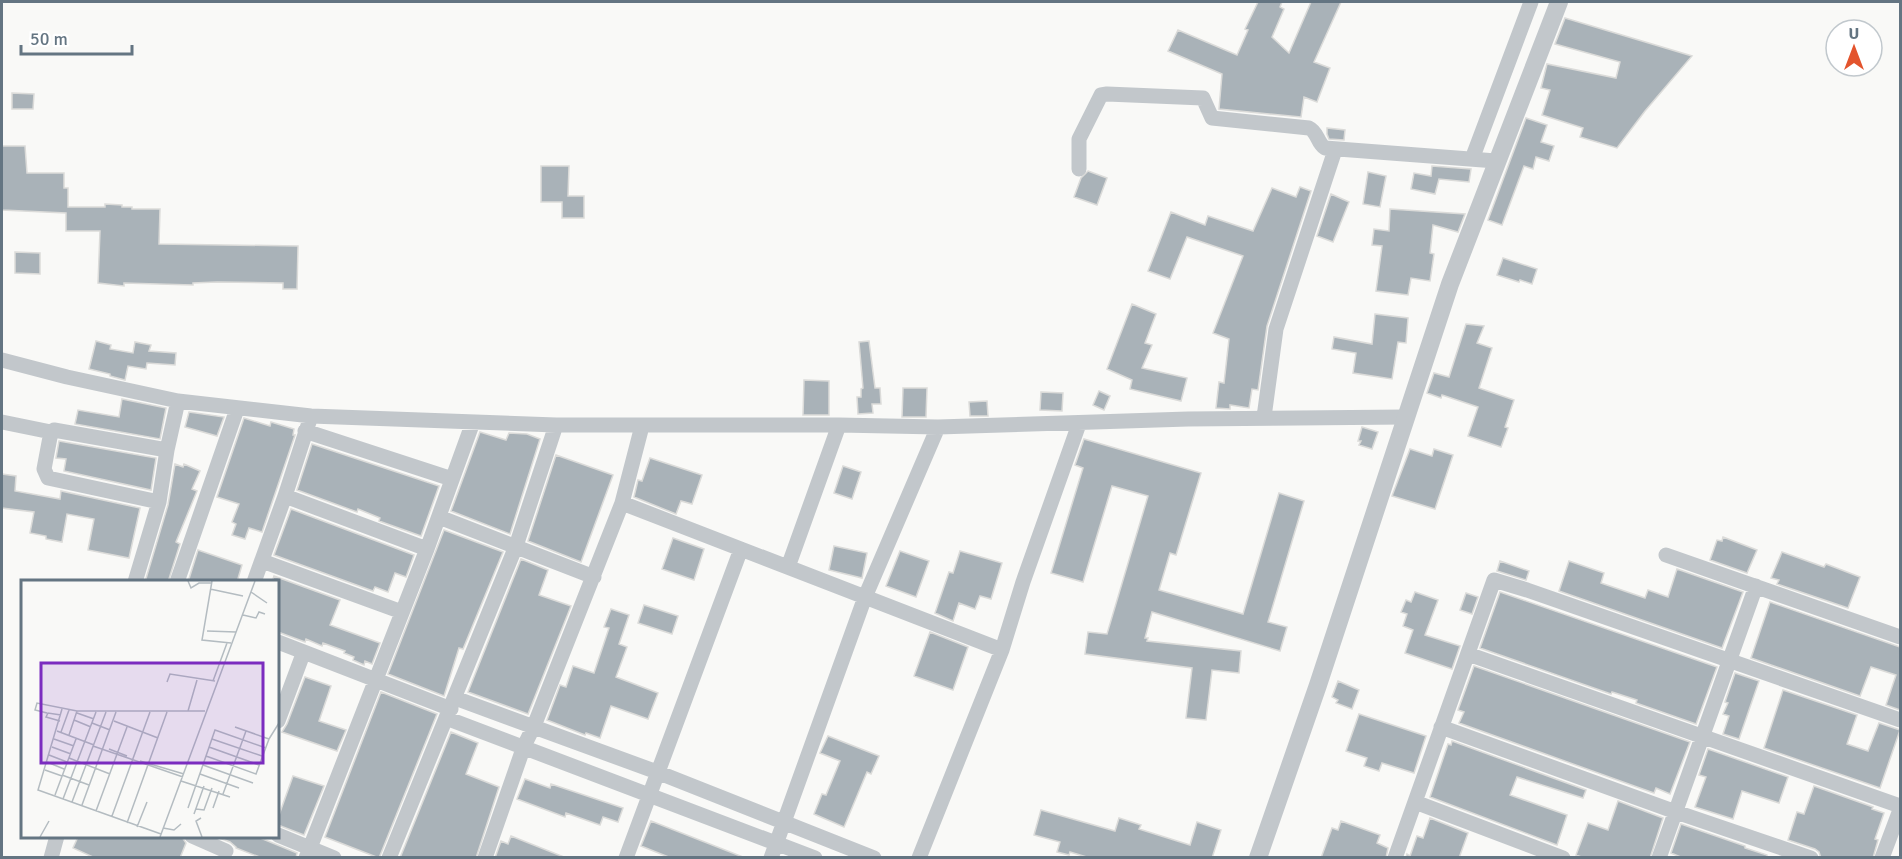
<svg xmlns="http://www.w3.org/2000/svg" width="1902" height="859" viewBox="0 0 1902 859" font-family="Signika,sans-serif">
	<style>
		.building { fill: #a9b2b8; stroke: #dbdbd9; stroke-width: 1.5 }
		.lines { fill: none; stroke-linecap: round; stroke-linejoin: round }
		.minor { stroke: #c2c7cb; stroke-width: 15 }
		.tertiary { stroke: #c2c7cb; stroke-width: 18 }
		.inset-road { fill: none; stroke: #b4bcc1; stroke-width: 1.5 }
		.view { fill: #7b2cbf; fill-opacity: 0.15; stroke: #7b2cbf; stroke-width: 3 }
		.inset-edge { fill: none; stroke: #647582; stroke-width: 3 }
	</style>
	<rect width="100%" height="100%" fill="#f9f9f7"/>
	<path class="building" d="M1258 2H1282L1280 7 1284 9 1272 37 1289 53 1311 2H1341L1314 62 1330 68 1317 102 1304 97 1301 117 1219 109 1222 74 1168 51 1178 30 1237 55 1248 30 1245 29Z
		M1565 18 1692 56 1645 111 1617 148 1580 137 1583 128 1542 115 1550 90 1541 88 1547 64 1616 78 1620 62 1555 44Z
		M12 93 34 94 33 109H12Z
		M1526 118 1547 125 1541 142 1554 146 1549 161 1536 157 1533 169 1524 166 1502 225 1488 220Z
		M1327 128 1345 130 1344 140 1329 139 1327 134Z
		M2 146H25L27 173H64V188H68V207H105V204L122 205V207H132V209H160L159 244 298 246 297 289H283V283L217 282 193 283V285L124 283V286L98 283 100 231H66V213L2 210Z
		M541 166H569L568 196H584V218H562V202H541Z
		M1432 166 1471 169 1469 182 1439 179 1435 194 1411 189 1414 173 1431 176Z
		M1088 171 1107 178 1097 205 1074 197 1081 178Z
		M1368 172 1386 176 1380 207 1363 204Z
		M1300 187 1311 191 1267 326 1258 390 1252 389 1249 408 1230 405V409L1216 408 1219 382 1224 383 1229 339 1213 333 1243 256 1187 237 1170 279 1148 271 1171 212 1205 225 1208 216 1253 231 1272 188 1296 197Z
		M1331 194 1349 202 1333 242 1317 236Z
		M1390 209 1465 214 1458 232 1433 225 1430 253 1434 254 1430 281 1411 278 1408 295 1376 291 1382 246 1372 245 1374 229 1389 231Z
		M15 252 40 253V274L15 273Z
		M1503 258 1537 269 1532 284 1520 280 1519 282 1497 275Z
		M1132 304 1156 314 1145 343 1152 345 1142 368 1187 378 1181 401 1130 389 1132 380 1107 369Z
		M1375 314 1408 318 1406 343 1398 342 1392 379 1353 373 1356 353 1332 349 1334 337 1372 344Z
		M1466 324 1484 326 1477 343 1492 348 1479 388 1514 400 1505 427 1508 428 1501 447 1468 436 1478 407 1442 395 1441 398 1427 393 1434 373 1449 377Z
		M96 341 111 345 110 349 133 353 135 342 151 345 149 351 176 353 175 365 147 363 146 369 128 366 125 380 110 376V374L89 369Z
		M869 341 875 388H880L881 404H872L873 413 858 414 857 397H861V389L863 388 859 342Z
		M804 380 829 381V415H803Z
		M903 388H927L926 417H902Z
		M1099 391 1110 396 1104 410 1093 405Z
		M1041 392 1063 393 1062 411 1040 410Z
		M122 399 166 408 160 439 75 424 78 410 119 417Z
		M987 401 988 416H970L969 402Z
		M189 412 224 417 217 436 185 427Z
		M244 418 270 426 271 422 294 429 293 435H295L262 532 249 528 245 539 232 535 236 524 232 522 239 504 217 497Z
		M1362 427 1378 432 1372 449 1359 445 1361 441H1358Z
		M480 432 506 440 509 433 527 434 540 439 510 534 451 511Z
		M1084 439 1201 473 1176 555 1170 553 1159 590 1243 614 1279 493 1304 501 1268 622 1287 627 1280 651 1152 612 1145 638H1148L1147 641 1241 651 1239 673 1212 670 1206 720 1186 718 1192 668 1085 654 1088 632 1107 634 1148 496 1112 486 1083 582 1051 573 1083 468 1075 465Z
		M59 441 156 458 151 490 64 471 66 459 56 458Z
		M312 444 439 486 421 536 379 521 380 518 358 509 357 512 297 490Z
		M1410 449 1432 456 1434 449 1453 455 1435 509 1392 496Z
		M556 455 613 475 581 562 528 541Z
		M650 458 702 475 692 504 681 501 676 514 634 497 638 480 642 481Z
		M175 464 183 467 184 464 200 471 192 489 197 491 176 542 180 544 168 582H145L168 505Z
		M843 466 861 472 852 499 834 493Z
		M2 474 16 476 15 491 60 499 61 491 140 508 129 558 88 550 94 519 67 514 62 542 46 539V536L30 533 34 512 2 508Z
		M291 509 414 555 406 577 395 573 388 592 375 587 373 591 274 555Z
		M444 530 503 552 463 649 459 648 444 696 388 674Z
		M1723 537 1757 550 1747 573 1710 560 1717 540 1722 541Z
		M673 538 704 549 694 580 662 569Z
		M834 546 867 553 862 578 829 570Z
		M198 550 242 565 237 582H188Z
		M900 551 929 561 916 597 886 586Z
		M960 551 1002 563 991 599 980 596 975 609 959 603 953 621 935 613 949 572 953 573Z
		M1782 552 1824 567 1826 564 1860 577 1848 608 1777 584 1779 580 1771 578Z
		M521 559 548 570 539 595 571 606 528 714 468 692Z
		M1500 561 1529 571 1526 580 1497 571Z
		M1569 561 1604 573 1601 583 1645 598 1648 590 1668 597 1677 569 1743 592 1722 648 1559 591Z
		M274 576 340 600 330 625 380 643 372 664 365 661 364 665 353 660 354 657 344 653 345 651 323 643 322 646 306 639 305 642 278 632V582H272Z
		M1415 592 1438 600 1425 635 1460 646 1452 669 1405 653 1413 630 1403 626 1407 614 1401 612 1406 600 1411 602Z
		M1500 592 1717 667 1696 724 1636 703 1637 700 1612 692 1611 694 1480 648Z
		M1466 593 1478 597 1472 614 1460 610Z
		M1770 602 1900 647V710L1886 705 1896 675 1871 667 1860 696 1751 658Z
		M644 605 678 616 672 634 638 623Z
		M611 609 629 615 619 644 627 647 616 677 658 693 648 719 611 706 600 738 586 733 585 735 547 720 560 685 566 687 573 666 594 673 609 628 604 627Z
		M930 632 968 647 953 690 914 676Z
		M1474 666 1690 742 1670 794 1656 788 1654 793 1637 787 1459 723 1464 712 1458 710Z
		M1735 673 1759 681 1739 739 1723 734 1729 716 1723 714 1728 703 1725 702Z
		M305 677 331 686 319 721 346 730 337 751 282 732 287 724Z
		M1338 681 1359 690 1352 709 1336 703 1338 700 1332 697Z
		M1783 690 1857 715 1847 744 1868 751 1879 723 1900 730 1880 788 1764 748Z
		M381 692 437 714 379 858 325 837Z
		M1359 714 1426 736 1414 773 1382 763 1379 771 1364 766 1367 758 1346 751Z
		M451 732 478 743 466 774 499 787 476 858H400Z
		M828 736 879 756 871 774 867 772 844 827 814 814 822 794 826 795 840 761 820 753Z
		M1452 741 1586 790 1583 798 1517 777 1510 795 1567 815 1557 845 1430 797 1448 744 1451 745Z
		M1708 749 1788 777 1779 803 1742 791 1733 819 1695 807 1706 777 1699 775Z
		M293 776 324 786 304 835 278 825V818Z
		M525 779 550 788 551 784 623 808 618 822 603 817 600 825 566 813 565 817 517 799Z
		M1814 786 1873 807 1872 809 1884 813 1875 839 1878 840 1873 858H1821L1819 852 1815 849 1788 840 1797 812 1804 814Z
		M1618 801 1663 818 1650 858H1584L1576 855 1588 823 1608 830Z
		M1041 810 1115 831 1119 818 1141 825 1139 829 1190 845 1197 822 1221 830 1212 858H1090L1070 852 1069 855 1057 852 1060 842 1034 835Z
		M1430 818 1468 833 1459 858H1406L1407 854 1410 856 1417 836 1423 838Z
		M651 821 743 857V858H671L641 846Z
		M1341 821 1380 835 1377 843 1388 848 1386 858H1321L1332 828 1338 830Z
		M1681 824 1745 846V848L1767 855V858H1683L1671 853Z
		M511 836 564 857V858H495L501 841 508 844Z
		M78 837H182L186 843 180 858H95L73 848Z
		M217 837H258L297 853 296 858H262L236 848V847L230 842Z"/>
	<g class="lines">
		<path class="minor" d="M1472 159 1531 2
			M1079 169V139L1101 95 1107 94 1203 98 1212 118 1309 128C1318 132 1317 143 1325 148L1496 161
			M2 360 67 377 178 401 311 416 556 425H839L938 427 1188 419 1405 417
			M1264 417 1276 329 1335 150
			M2 422 51 432
			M305 431 452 479
			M285 496 427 549
			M159 502 48 478 44 469 51 432 54 430 167 450
			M622 503 1002 650
			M439 517 594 577
			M1666 555 1900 637
			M262 561 402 612
			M788 567 839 425
			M135 582 159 502 167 450 178 401
			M177 582 237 409
			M254 582 285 496 311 416
			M278 642 451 709
			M1468 654 1900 806
			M455 698 657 772 874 858
			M446 718 815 858
			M278 721 303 654
			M1441 727 1676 812 1811 858
			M1415 802 1563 858
			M278 835 334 858
			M192 836 226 851
			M51 858 57 836
			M306 858 427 549 473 422
			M389 858 516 546 556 425
			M485 858 524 746 534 726 622 503 642 426
			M626 858 741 549
			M771 858 865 597 938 427
			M919 858 1002 650 1023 582 1079 424
			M1395 858 1494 580 1527 590 1900 720
			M1659 858 1756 586
			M1882 858 1900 810"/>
		<path class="tertiary" d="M1258 858 1318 685 1450 284 1559 2"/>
	</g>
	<g transform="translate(21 580)">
		<rect width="258" height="258" fill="#f9f9f7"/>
		<path class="inset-road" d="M167 1 170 8 178 3H190M191 1 181 60 210 63M189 9 222 16M230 12 246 23M222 35 235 38 238 32 244 34M186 51 215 52M192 101 206 63M146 102 149 94 194 101M41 129 17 210 140 254M167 131 176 100M26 133 14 130 16 123 56 131H184M56 133 73 139M53 140 70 147M39 141 25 137 27 133 40 135M93 141 137 158M71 143 89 150M214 147 248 159 258 143M36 151 73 165M40 152 48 130M48 155 56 131M33 159 53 166M191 159 241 176M72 166 162 197M31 167 50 174M188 167 238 185M88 169 106 176M28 175 46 182M185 176 235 194 248 159M48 178 89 194M119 181 163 194M26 182 43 189M182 185 232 203M24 190 41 196M179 194 218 208M41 195 68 205M160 201 209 217M202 214 225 151M34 215 55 159M42 219 75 132M51 222 85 132M61 225 95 132M167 228 194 150 245 168M192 228 198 211M175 229 183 230 191 208M75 231 106 147M173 234 183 206M91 236 129 132M180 238 175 241 181 257M106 243 146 132M116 247 126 222M142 248 153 250 160 244M19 257 28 241M139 257 234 1"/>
		<path class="view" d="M20 83H242V183H20Z"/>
		<rect width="258" height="258" class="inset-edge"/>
	</g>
	<rect width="1902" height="859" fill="none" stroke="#647582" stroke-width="6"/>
	<g transform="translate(1854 48)"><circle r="28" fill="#ffffff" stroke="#c1c8cd" stroke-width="1.5"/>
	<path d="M0-4.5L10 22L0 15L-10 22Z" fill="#e3542d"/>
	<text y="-9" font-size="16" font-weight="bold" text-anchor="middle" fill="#647582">U</text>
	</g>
	<path d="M21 45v9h111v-9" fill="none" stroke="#647582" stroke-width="3"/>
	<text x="30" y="45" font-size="18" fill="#647582" stroke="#ffffff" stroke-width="4.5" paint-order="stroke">50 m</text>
</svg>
